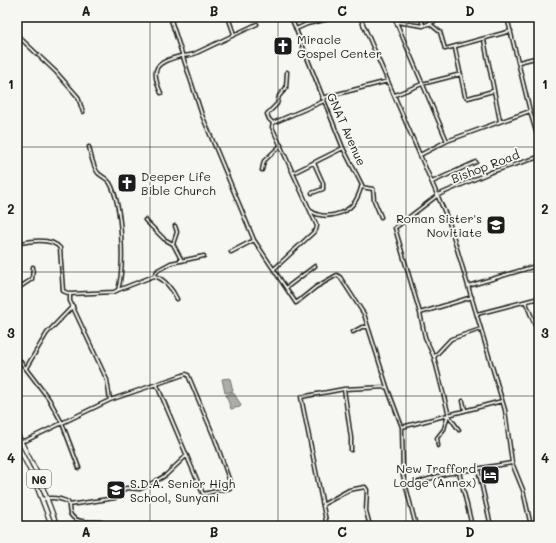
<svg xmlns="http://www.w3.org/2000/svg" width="556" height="543" viewBox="0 0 556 543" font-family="Mali,sans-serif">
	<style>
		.water { fill: #acaca9; stroke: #727271 }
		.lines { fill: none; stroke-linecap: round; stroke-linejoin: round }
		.minor-casing { stroke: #1c1c1c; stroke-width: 5 }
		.primary-casing { stroke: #1c1c1c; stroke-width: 6 }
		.minor { stroke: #f6f6f2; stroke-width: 2 }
		.primary { stroke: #f6f6f2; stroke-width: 3.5 }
		.grid { fill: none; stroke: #1c1c1c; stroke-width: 1; stroke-opacity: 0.55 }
		.labels { text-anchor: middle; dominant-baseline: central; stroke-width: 3.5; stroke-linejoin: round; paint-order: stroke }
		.shield { fill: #f6f6f2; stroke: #5d5d5c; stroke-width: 1 }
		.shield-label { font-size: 11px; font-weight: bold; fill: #1c1c1c }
		.poi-label { font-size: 12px; fill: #1c1c1c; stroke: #f6f6f2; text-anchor: start }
		.street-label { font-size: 12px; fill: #1c1c1c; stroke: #f6f6f2 }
		.neatline { fill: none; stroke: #1c1c1c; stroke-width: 1.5 }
		.grid-label { font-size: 13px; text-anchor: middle; font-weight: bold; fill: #1c1c1c }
	</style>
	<rect width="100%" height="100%" fill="#f6f6f2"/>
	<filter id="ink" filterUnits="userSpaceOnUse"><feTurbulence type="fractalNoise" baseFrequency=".025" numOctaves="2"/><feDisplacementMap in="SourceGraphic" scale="8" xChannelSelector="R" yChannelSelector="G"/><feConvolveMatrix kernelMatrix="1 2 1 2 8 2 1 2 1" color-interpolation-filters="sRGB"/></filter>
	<g filter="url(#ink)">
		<path class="water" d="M230 378 233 391 225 393 222 379Z
			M233 392 241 405 240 407 231 409 226 395Z"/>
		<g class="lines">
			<defs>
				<path id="minor" d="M170 17 202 115 254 240 296 303 316 287 337 275 340 277 364 314 387 387
					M228 17 234 34
					M291 17 343 148 362 185C360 191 358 198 354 203 345 215 323 220 311 211
					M360 17 449 222 505 410 512 463 523 490 531 526
					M394 17 447 141 530 111
					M421 17 423 26
					M507 17 530 111 539 142
					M397 22 423 26 445 17
					M429 23 440 32 445 49 511 31
					M296 29 307 24 337 17
					M17 35 56 72 78 97 83 112
					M484 40 500 121
					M455 48 465 96 468 98 493 91
					M519 62 539 57
					M161 93C150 69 155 62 181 56 186 55 189 56 194 54L257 24
					M395 95 422 84 461 74
					M322 98 388 81
					M273 123 272 127 317 226 316 230 274 269
					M273 123 269 119 267 114 277 104 279 96 286 88 287 72
					M273 123 324 101
					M420 155 447 141
					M262 170 264 161 281 145
					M293 173 343 148
					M432 182 476 162
					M361 187 373 189 374 200 381 217
					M312 193 323 189V183L314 163
					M145 220 164 239 173 244
					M175 226 177 232 173 244 182 261
					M17 244C29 241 51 237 60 248L63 291 70 294V301L107 380 110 400 62 423 79 468
					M231 252 254 240
					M535 266 539 277
					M154 276C164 278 173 290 177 299
					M468 286 539 265
					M286 288 315 266
					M17 289 32 279 33 267
					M118 290 154 276 158 270 171 263 204 256
					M70 294 114 292 118 290C125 266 122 204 110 183 107 178 102 177 98 173 93 167 91 155 89 147
					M526 303 539 335
					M420 313 472 297
					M477 314 539 298
					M353 332 362 327H368
					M17 357 49 399 62 423 27 440 17 442
					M434 357 451 339 481 329
					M26 368 47 333 73 306
					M344 389 351 438V450
					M110 400 186 374 188 375 215 439 231 485 230 488 203 494 157 385
					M463 401 465 410
					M402 427 502 401
					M459 430 449 416 434 357 425 337 420 313 395 228 438 195 491 172 539 157
					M438 446 437 438 444 429 448 415
					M478 469 491 526
					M459 472 472 526
					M406 486 445 474 512 463
					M43 499C52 497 60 498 68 502 70 506 68 511 71 515 77 524 92 521 101 522L104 526
					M324 504 349 490 365 487 367 490 366 511 370 526
					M69 505 115 498 126 488 140 489 156 481 166 475 186 456
					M196 526 197 524
					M327 526 301 397 344 389 387 387 402 427 403 475 416 526"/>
				<path id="primary" d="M17 434 38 475 57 526
					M17 444 33 476 52 526"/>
			</defs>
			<use href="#minor" class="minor-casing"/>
			<use href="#primary" class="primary-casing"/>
			<use href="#minor" class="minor"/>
			<use href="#primary" class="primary"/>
		</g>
	</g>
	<path class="grid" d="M150 17V526M278 17V526M406 17V526M17 147H539M17 272H539M17 396H539"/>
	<defs>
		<symbol id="church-square" viewBox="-11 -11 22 22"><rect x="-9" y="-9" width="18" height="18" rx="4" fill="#1c1c1c" stroke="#f6f6f2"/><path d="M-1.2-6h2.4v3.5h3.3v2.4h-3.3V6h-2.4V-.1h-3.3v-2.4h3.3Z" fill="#fff"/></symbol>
		<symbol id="school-square" viewBox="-11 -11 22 22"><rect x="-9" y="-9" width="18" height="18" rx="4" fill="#1c1c1c" stroke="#f6f6f2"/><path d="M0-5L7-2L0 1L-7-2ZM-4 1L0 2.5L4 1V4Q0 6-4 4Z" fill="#fff"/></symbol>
		<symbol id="hotel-square" viewBox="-11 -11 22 22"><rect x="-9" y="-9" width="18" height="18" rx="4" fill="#1c1c1c" stroke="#f6f6f2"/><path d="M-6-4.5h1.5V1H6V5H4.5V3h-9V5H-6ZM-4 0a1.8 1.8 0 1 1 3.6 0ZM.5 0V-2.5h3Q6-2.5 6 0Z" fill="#fff"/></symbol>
	</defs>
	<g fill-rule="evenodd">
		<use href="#church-square" x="272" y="35" width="22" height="22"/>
		<use href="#church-square" x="116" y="172" width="22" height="22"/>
		<use href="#school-square" x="485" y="214" width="22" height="22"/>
		<use href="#hotel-square" x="479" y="464" width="22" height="22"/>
		<use href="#school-square" x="105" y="479" width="22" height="22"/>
	</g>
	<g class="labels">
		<rect class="shield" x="27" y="470" width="24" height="18" rx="3"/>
		<g class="shield-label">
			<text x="39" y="479">N6</text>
		</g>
		<g class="poi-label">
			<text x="297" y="39">Miracle<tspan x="297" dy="14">Gospel Center</tspan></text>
			<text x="141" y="176">Deeper Life<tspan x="141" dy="14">Bible Church</tspan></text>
			<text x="482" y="218" text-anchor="end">Roman Sister's<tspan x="482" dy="14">Novitiate</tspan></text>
			<text x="476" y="468" text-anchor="end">New Trafford<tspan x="476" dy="14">Lodge (Annex)</tspan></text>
			<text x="130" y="483">S.D.A. Senior High<tspan x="130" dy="14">School, Sunyani</tspan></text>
		</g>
		<g class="street-label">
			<text transform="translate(347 129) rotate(66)">GNAT Avenue</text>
			<text transform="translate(485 166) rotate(-21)">Bishop Road</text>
		</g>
	</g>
	<rect width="556" height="543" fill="none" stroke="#f6f6f2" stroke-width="44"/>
	<rect x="22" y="22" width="512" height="499" class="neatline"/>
	<g class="grid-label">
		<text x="86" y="16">A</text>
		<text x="214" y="16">B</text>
		<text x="342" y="16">C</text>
		<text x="470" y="16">D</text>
		<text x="11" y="89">1</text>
		<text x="545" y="89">1</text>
		<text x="11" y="214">2</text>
		<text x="545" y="214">2</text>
		<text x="11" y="338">3</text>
		<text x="545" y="338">3</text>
		<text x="11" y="463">4</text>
		<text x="545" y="463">4</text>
		<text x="86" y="537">A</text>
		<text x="214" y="537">B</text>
		<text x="342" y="537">C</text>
		<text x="470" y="537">D</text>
	</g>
</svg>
